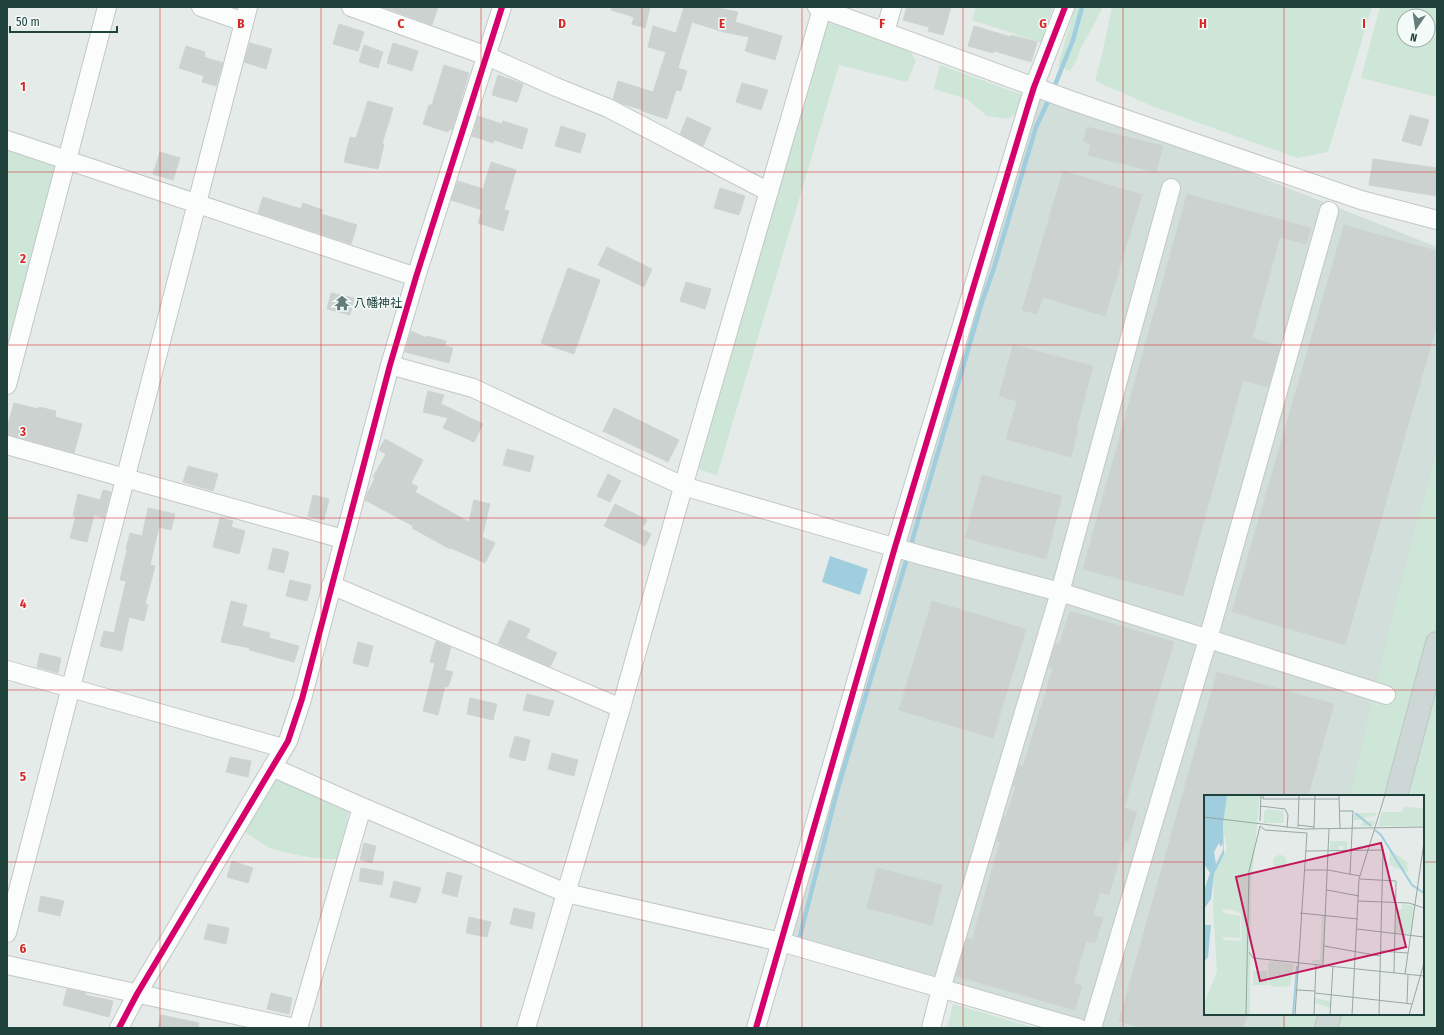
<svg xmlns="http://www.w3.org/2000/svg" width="1444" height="1035" viewBox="0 0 1444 1035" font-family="'Fira Sans Condensed','Noto Sans JP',sans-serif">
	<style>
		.built { fill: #d2deda }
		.green { fill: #cde6d7; fill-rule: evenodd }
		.water { fill: #a1cede }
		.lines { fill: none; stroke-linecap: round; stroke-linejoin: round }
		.stream { stroke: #a1cede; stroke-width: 4.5 }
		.building { fill: #ccd2d0; stroke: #ced4d2 }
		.minor-casing { stroke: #c2c8c6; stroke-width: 20 }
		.major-casing { stroke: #bcc7c5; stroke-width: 24 }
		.minor { stroke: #fbfcfc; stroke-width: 18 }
		.major { stroke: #cdd7d5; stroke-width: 22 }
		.cycleway-casing { stroke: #f3faf7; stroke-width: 8 }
		.cycleway { stroke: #d6006c; stroke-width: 6 }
		.grid { fill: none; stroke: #d62828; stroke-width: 1; stroke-opacity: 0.55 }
		.labels { text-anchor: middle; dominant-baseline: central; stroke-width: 3; stroke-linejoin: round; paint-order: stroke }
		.poi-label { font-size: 12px; fill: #20423d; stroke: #f3faf7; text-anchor: start }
		.inset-river { fill: none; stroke: #a1cede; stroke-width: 2 }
		.inset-road { fill: none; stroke: #96a7a4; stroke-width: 1 }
		.view { fill: #c2185b; fill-opacity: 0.15; stroke: #c2185b; stroke-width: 2 }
		.inset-edge { fill: none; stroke: #20423d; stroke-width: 2 }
		.grid-label { font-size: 13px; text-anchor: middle; font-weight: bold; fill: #d62828; stroke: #f3faf7; stroke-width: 3; stroke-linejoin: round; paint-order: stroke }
	</style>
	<rect width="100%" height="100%" fill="#e5ebe9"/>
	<path class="built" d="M1041 90 1437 247V703L1405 796H1205V1014H1330L1325 1028H1072L787 944 822 801Z"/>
	<path class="green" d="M976 7H1053L1042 43 972 20Z
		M1075 7H1103L1080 50 1077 59 1070 71 1058 66Z
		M1112 7H1372L1328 152 1297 158 1157 108 1095 81 1102 55Z
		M1380 7H1437V97L1361 78ZM1404 16H1428V40H1404Z
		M819 20 865 33 909 49 916 61 907 82 839 65 717 475 689 466Z
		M940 65 1031 98 1028 106 1007 119 987 116 967 99 934 89Z
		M7 140 67 160 7 376Z
		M1437 450V1028H1283L1288 1014H1423V796H1350L1396 601Z
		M277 777 349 811 340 859C325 861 280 853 267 846 259 842 251 836 244 831Z
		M953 1004 1035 1028H947Z"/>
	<path class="water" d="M830 556 868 569 860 595 822 582Z"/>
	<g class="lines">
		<path class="stream" d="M1053 90 1073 40 1082 7
			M910 548 982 302 994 268 1036 127 1050 97
			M800 936 838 788 908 555"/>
	</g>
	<path class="building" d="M383 7H438L432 25Z
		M612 7H650L645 28 632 24 634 17 611 10Z
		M684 7H712L738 12 735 22 782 36 775 60 745 51 749 37 724 32 692 22 678 68 687 71 681 91 676 90 667 119 642 111 643 110 623 104 613 99 618 81 653 92 666 52 648 47 653 26 676 33Z
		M907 7H951L943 35 928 31 929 27 903 20Z
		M339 24 364 32 358 51 333 44Z
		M974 26 1011 37V35L1037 42 1031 62 994 51 993 53 968 46Z
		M250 43 272 49 266 69 244 62Z
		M393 43 418 51 412 71 387 63Z
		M364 45 383 52 378 68 359 62Z
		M186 46 205 52 204 57 223 63 216 86 202 82 204 76 179 68Z
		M444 65 469 73 452 130 449 129 448 132 423 124 429 105H432Z
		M498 75 523 84 517 102 492 95Z
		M742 83 768 90 761 110 736 102Z
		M368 101 393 108 382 144H384L378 169 344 162 350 137 356 138Z
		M1410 115 1429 120 1421 146 1402 141Z
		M478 116 502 124 503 121 528 129 522 149 494 140 493 143 472 136Z
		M687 117 711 128 703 146 680 134Z
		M561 126 586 134 580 153 555 146Z
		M1087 127 1163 146 1156 172 1088 155 1091 145 1083 141Z
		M160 152 180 158 173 180 153 174Z
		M1373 159 1437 168V196L1369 185Z
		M491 162 516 170 504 210 509 211 503 231 478 223 482 210 451 200 458 181 483 189Z
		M1063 171 1142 195 1105 316 1043 297 1037 314 1022 310Z
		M720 188 745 196 739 215 714 208Z
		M1187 194 1311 228 1306 244 1280 237 1252 338 1280 346 1268 387 1243 380 1183 596 1083 569Z
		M263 197 301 209 303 203 323 210 321 214 357 225 351 244 258 213Z
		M1344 225 1437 251V324L1345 645 1232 612Z
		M607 247 652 269 644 287 598 265Z
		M568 268 600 280 574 354 541 343Z
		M686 282 711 289 705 309 680 301Z
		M331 293 354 298 350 315 327 309Z
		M411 331 427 338V336L446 341 445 346 453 348 449 363 405 352Z
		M1013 345 1093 366 1076 430H1078L1071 457 1006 439 1017 401 999 396Z
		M428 391 444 395 441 404 483 424 474 442 443 428 448 418 423 412Z
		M14 403 38 409 39 407 56 411 55 417 82 424 74 453 7 434V428Z
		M614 408 679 440 668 462 603 431Z
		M385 439 423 460 411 483 418 487 415 492 469 522 474 500 490 504 482 537 495 543 485 563 451 548 450 549 412 528 413 526 365 500 368 492 375 478 373 477 386 454 379 450Z
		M507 449 534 456 530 472 503 465Z
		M188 466 218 474 213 491 183 482Z
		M608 474 621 481 610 502 597 496Z
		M982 475 1062 496 1046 559 965 538Z
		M103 490 111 492 104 518 94 515 87 542 70 538 76 516H73L78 494 100 500Z
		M313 495 329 499 324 520 308 516Z
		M615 504 647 520 642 529 651 534 645 546 604 526Z
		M148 508 175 514 171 530 159 527 150 565 155 566 145 604 148 605 144 621 129 617 122 651 100 646 104 631 114 633 126 581 120 580 127 550 126 549 130 533 142 536Z
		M220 518 233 521 231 527 245 531 239 554 213 547Z
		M273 548 289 552 284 573 268 569Z
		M290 580 311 585 307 601 286 596Z
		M231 601 247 605 242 626 270 633 269 638 299 646 294 662 249 650 250 648 221 642Z
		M932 601 1026 629 993 738 899 710Z
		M1070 611 1174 642 1124 808 1137 812 1128 841 1125 840 1109 895 1100 892 1093 915 1103 918 1095 943 1086 941 1074 983 1082 986 1075 1010 956 976 967 938 972 940 1000 842 996 841 1004 816 1006 817 1016 786 1013 785 1019 765 1023 767 1053 668 1049 667 1055 644 1059 645Z
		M509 620 530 629 526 638 557 653 550 667 498 644Z
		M436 641 451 647 445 670 453 672 448 687 445 686 438 715 423 711 435 663 430 662Z
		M358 642 373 646 368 667 353 663Z
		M40 653 61 658 58 673 37 667Z
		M1217 672 1334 704 1308 796H1205V1014H1247L1243 1028H1143L1119 1021Z
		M527 694 554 701 549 716 523 710Z
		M470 698 497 704 493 720 467 714Z
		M515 736 530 740 525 761 509 757Z
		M552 753 578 760 574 776 548 769Z
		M230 757 251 761 248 777 226 772Z
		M364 843 376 846 372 863 360 860Z
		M232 861 253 868 248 883 227 877Z
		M361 868 384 872 382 885 359 881Z
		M877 868 942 885 932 925 867 908Z
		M447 872 462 876 457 897 442 893Z
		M394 881 421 888 416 903 390 897Z
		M41 896 64 901 60 916 38 911Z
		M514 908 535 913 532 929 510 924Z
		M469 917 491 922 487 937 466 933Z
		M208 924 229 928 226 944 204 939Z
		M67 989 86 993 85 995 113 1001 109 1017 63 1005Z
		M271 993 292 998 289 1014 267 1009Z
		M161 1015 199 1023 198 1028H158Z"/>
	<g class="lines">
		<defs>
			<path id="minor" d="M201 7 244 22
				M351 7 487 56 556 87 608 108 769 192
				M817 7 1070 100 1361 200 1437 220
				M885 32 892 7
				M7 140 416 277
				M390 365 473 388 683 486 924 556 1060 592 1386 695
				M7 385 64 169 67 160 107 7
				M7 445 343 539
				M331 585 621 708
				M7 670 283 748
				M272 767 362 807 566 893 781 942 1078 1028
				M7 933 248 7
				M7 965 295 1028
				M119 1028 137 994 288 741 302 699 390 365 416 277 502 7
				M298 1028 362 807
				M526 1028 621 708 689 466 822 9
				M756 1028 895 547 1028 106 1034 87 1065 7
				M931 1028 941 989 1060 592 1171 188
				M1092 1028 1208 639 1329 211"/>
			<path id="major" d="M1396 796 1437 643
				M1326 1028 1330 1014"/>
		</defs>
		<use href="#minor" class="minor-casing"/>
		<use href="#major" class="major-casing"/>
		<use href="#minor" class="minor"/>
		<use href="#major" class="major"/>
		<defs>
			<path id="cycleway" d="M119 1028 137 994 288 741 302 699 390 365 416 277 502 7
				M756 1028 895 547 1028 106 1034 87 1065 7"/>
		</defs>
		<use href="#cycleway" class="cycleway-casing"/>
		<use href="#cycleway" class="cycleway"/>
	</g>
	<path class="grid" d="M160 7V1028M321 7V1028M481 7V1028M642 7V1028M802 7V1028M963 7V1028M1123 7V1028M1284 7V796M7 172H1437M7 345H1437M7 518H1437M7 690H1437M7 862H1205M1423 862H1437M1284 1014V1028"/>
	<defs>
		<symbol id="temple-bare" viewBox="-9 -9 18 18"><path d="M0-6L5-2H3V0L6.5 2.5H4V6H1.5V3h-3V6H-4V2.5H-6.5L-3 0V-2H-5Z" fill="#657d79" stroke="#f3faf7" stroke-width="2.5" paint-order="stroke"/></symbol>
	</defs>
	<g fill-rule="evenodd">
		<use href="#temple-bare" x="331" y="292" width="22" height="22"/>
	</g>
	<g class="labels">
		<g class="poi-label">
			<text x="354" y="303">八幡神社</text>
		</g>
	</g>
	<g transform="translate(1204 795)">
		<rect width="220" height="220" fill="#e5ebe9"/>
		<path d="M22 0H56L47 90 46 220H0V208L13 177 9 113 10 79 23 53 19 33ZM18 114 29 115 37 119 38 159 37 146 19 145V142L36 143V121L20 118ZM200 12 220 13V31H174L178 17H198ZM63 14 79 16 80 28H60V17ZM153 18H173L171 21 161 22 162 26H171L169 31H157L159 25H150V20ZM126 46H143V56L139 55V51H135V56H126ZM186 55 203 67 204 77 185 70ZM69 67a7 7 0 1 1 14 0a7 7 0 1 1-14 0ZM198 109 210 111 206 139 191 138 192 115 198 114ZM118 121H121L119 169 109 168 108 165H116ZM67 166 90 169 86 191 72 192 65 190 64 168ZM49 176H63L64 190H49ZM111 203 128 207 127 213 111 208Z" fill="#cde6d7" fill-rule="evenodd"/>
		<path d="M0 0H23L19 29 20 59 10 79 7 104 0 114V95L6 78 0 69ZM15 48 17 52 19 48V55L12 69 10 57ZM0 130H7L4 162 0 167Z" fill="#a1cede" fill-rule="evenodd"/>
		<path class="inset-river" d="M151 18 167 31M171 35 177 40 208 90 220 98M89 220 93 171"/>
		<path class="inset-road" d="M59 0V4H135M135 0 136 34M56 11 81 14 84 20 83 33M135 16H149L146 79M0 22 100 34 220 32M56 26 57 0M94 30 110 32M56 31 61 35 103 38 91 220M94 32 95 0M110 34 111 0M102 56 179 55 175 220M101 75H124L156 81M156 84 192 86 190 178M123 95 155 101M154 106 205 108 220 113M96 118 154 124M153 134 220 142M120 151 176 161M176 156 204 158M45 157 49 163 220 181M119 170 125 34M201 179 220 47M93 195 111 196M111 198 208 209M203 208 204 180M42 220 45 76 56 31M110 220 112 169M126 220 129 171M148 220 155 84 181 0M205 220 220 168"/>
		<path class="view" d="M177 48 202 152 56 186 32 82Z"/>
		<rect width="220" height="220" class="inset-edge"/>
	</g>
	<g class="grid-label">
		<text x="241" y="28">B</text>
		<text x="401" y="28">C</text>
		<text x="562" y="28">D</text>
		<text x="722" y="28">E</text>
		<text x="882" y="28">F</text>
		<text x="1043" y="28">G</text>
		<text x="1203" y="28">H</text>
		<text x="1364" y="28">I</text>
		<text x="23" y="91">1</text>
		<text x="23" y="263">2</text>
		<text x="23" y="436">3</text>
		<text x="23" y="608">4</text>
		<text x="23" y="781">5</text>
		<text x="23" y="953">6</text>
	</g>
	<rect width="1444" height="1035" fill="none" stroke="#20423d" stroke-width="16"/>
	<g transform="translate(1416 28) rotate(193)"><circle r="19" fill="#f3faf7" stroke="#9fb0ad"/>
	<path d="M0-3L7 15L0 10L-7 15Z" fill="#657d79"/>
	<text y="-6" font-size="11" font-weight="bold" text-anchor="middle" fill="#20423d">N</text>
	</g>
	<path d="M10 26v6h107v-6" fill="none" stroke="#20423d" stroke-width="2"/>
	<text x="16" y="26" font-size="12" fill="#20423d" stroke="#f3faf7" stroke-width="3" paint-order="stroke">50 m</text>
</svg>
